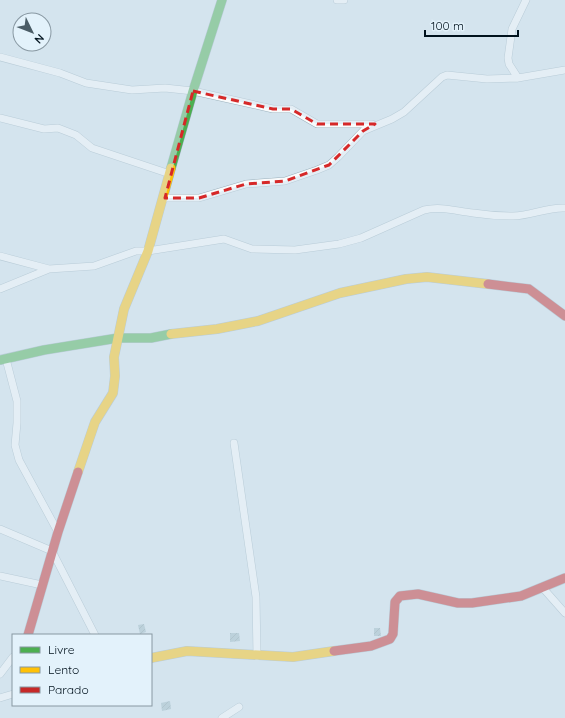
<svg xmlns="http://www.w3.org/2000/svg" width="565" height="718" viewBox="0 0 565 718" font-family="Quicksand,sans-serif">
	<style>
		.building { fill: url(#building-hatch) }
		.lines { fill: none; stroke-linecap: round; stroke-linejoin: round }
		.street-casing { stroke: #9ab0bc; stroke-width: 8 }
		.fast-casing { stroke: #9ab0bc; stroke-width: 10 }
		.slow-casing { stroke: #9ab0bc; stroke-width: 10 }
		.jam-casing { stroke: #9ab0bc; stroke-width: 10 }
		.street { stroke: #f9fbfc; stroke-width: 7 }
		.fast { stroke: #4caf50; stroke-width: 9 }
		.slow { stroke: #ffc107; stroke-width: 9 }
		.jam { stroke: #c62828; stroke-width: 9 }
		.marked { fill: none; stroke: #d62828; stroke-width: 3; stroke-dasharray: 8 5; stroke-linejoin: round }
	</style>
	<defs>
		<pattern id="building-hatch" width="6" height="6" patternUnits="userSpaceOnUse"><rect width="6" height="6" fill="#9fbac3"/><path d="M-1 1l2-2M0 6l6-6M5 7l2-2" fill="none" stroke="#879fa7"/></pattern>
	</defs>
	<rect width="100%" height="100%" fill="#d4e4ee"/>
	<path class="building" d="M144 624 146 632 140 634 138 625Z
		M374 628H380L381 636H374Z
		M230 633H239L240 641 230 642Z
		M170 701 171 709 162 711 161 703Z"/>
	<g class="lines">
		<defs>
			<path id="street" d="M337 0H344
				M0 57 60 73 86 83 132 90 165 88 193 91 273 109H291L317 124H372
				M518 78 509 64 508 58 512 29 526 0
				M0 118 44 129 58 128 76 135 92 148 170 174
				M165 198H199L246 184 285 181 317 170 329 165 338 157 363 131 392 119 404 112 442 77 447 75 487 79 518 78 565 70
				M0 256 49 269
				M0 289 49 269 94 266 136 251H148L224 239 252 249 295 250 339 244 361 238 424 210C441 206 455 211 473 213 486 215 500 216 513 216 531 216 547 207 565 208
				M6 359 17 401V423L15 445 19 460 58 532
				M234 443 256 597 257 656
				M0 529 52 551 95 635
				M0 576 42 585
				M542 587 565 613
				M0 674 13 657
				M0 698 13 694
				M222 718 239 707"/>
			<path id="fast" d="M171 168 193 91 222 0
				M0 360 44 350 118 338H151L171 334"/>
			<path id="slow" d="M171 334 217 329 258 321 340 293 406 279 427 277 488 284
				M78 472 95 422 113 393 115 376 114 357 124 309 148 251 171 168
				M151 658 187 651 293 657 334 651"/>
			<path id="jam" d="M488 284 529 289 565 316
				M28 635 58 532 78 472
				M334 651 371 646 390 639 393 634 395 602 400 596 418 594 458 603H472L521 596 565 578"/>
		</defs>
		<use href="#street" class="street-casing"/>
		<use href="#fast" class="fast-casing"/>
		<use href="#slow" class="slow-casing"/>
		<use href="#jam" class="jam-casing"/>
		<use href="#street" class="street"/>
		<use href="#fast" class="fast"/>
		<use href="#slow" class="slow"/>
		<use href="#jam" class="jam"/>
	</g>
	<path d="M0 0H565V718H0ZM193 91 273 109H291L317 124H375L363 131 329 165 285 181 246 184 199 198H165Z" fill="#d4e4ee" fill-opacity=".55" fill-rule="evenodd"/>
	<path class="marked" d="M193 91 273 109H291L317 124H375L363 131 329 165 285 181 246 184 199 198H165Z"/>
	<rect x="12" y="634" width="140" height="72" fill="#e3f2fb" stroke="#8898a2"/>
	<rect x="20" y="647" width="20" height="6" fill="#4caf50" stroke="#8898a2"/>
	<text x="48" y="654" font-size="12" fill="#00121d">Livre</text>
	<rect x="20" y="667" width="20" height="6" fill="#ffc107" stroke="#8898a2"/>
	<text x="48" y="674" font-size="12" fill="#00121d">Lento</text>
	<rect x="20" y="687" width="20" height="6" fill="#c62828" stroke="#8898a2"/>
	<text x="48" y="694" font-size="12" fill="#00121d">Parado</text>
	<g transform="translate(32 32) rotate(133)"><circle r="19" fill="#e3f2fb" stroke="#8898a2"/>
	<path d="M0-3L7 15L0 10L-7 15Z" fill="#4a5c66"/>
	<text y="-6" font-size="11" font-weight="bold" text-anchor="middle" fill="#00121d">N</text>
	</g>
	<path d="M425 30v6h93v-6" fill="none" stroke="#00121d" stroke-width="2"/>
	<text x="431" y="30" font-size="12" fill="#00121d" stroke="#e3f2fb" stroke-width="3" paint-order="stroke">100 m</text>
</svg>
